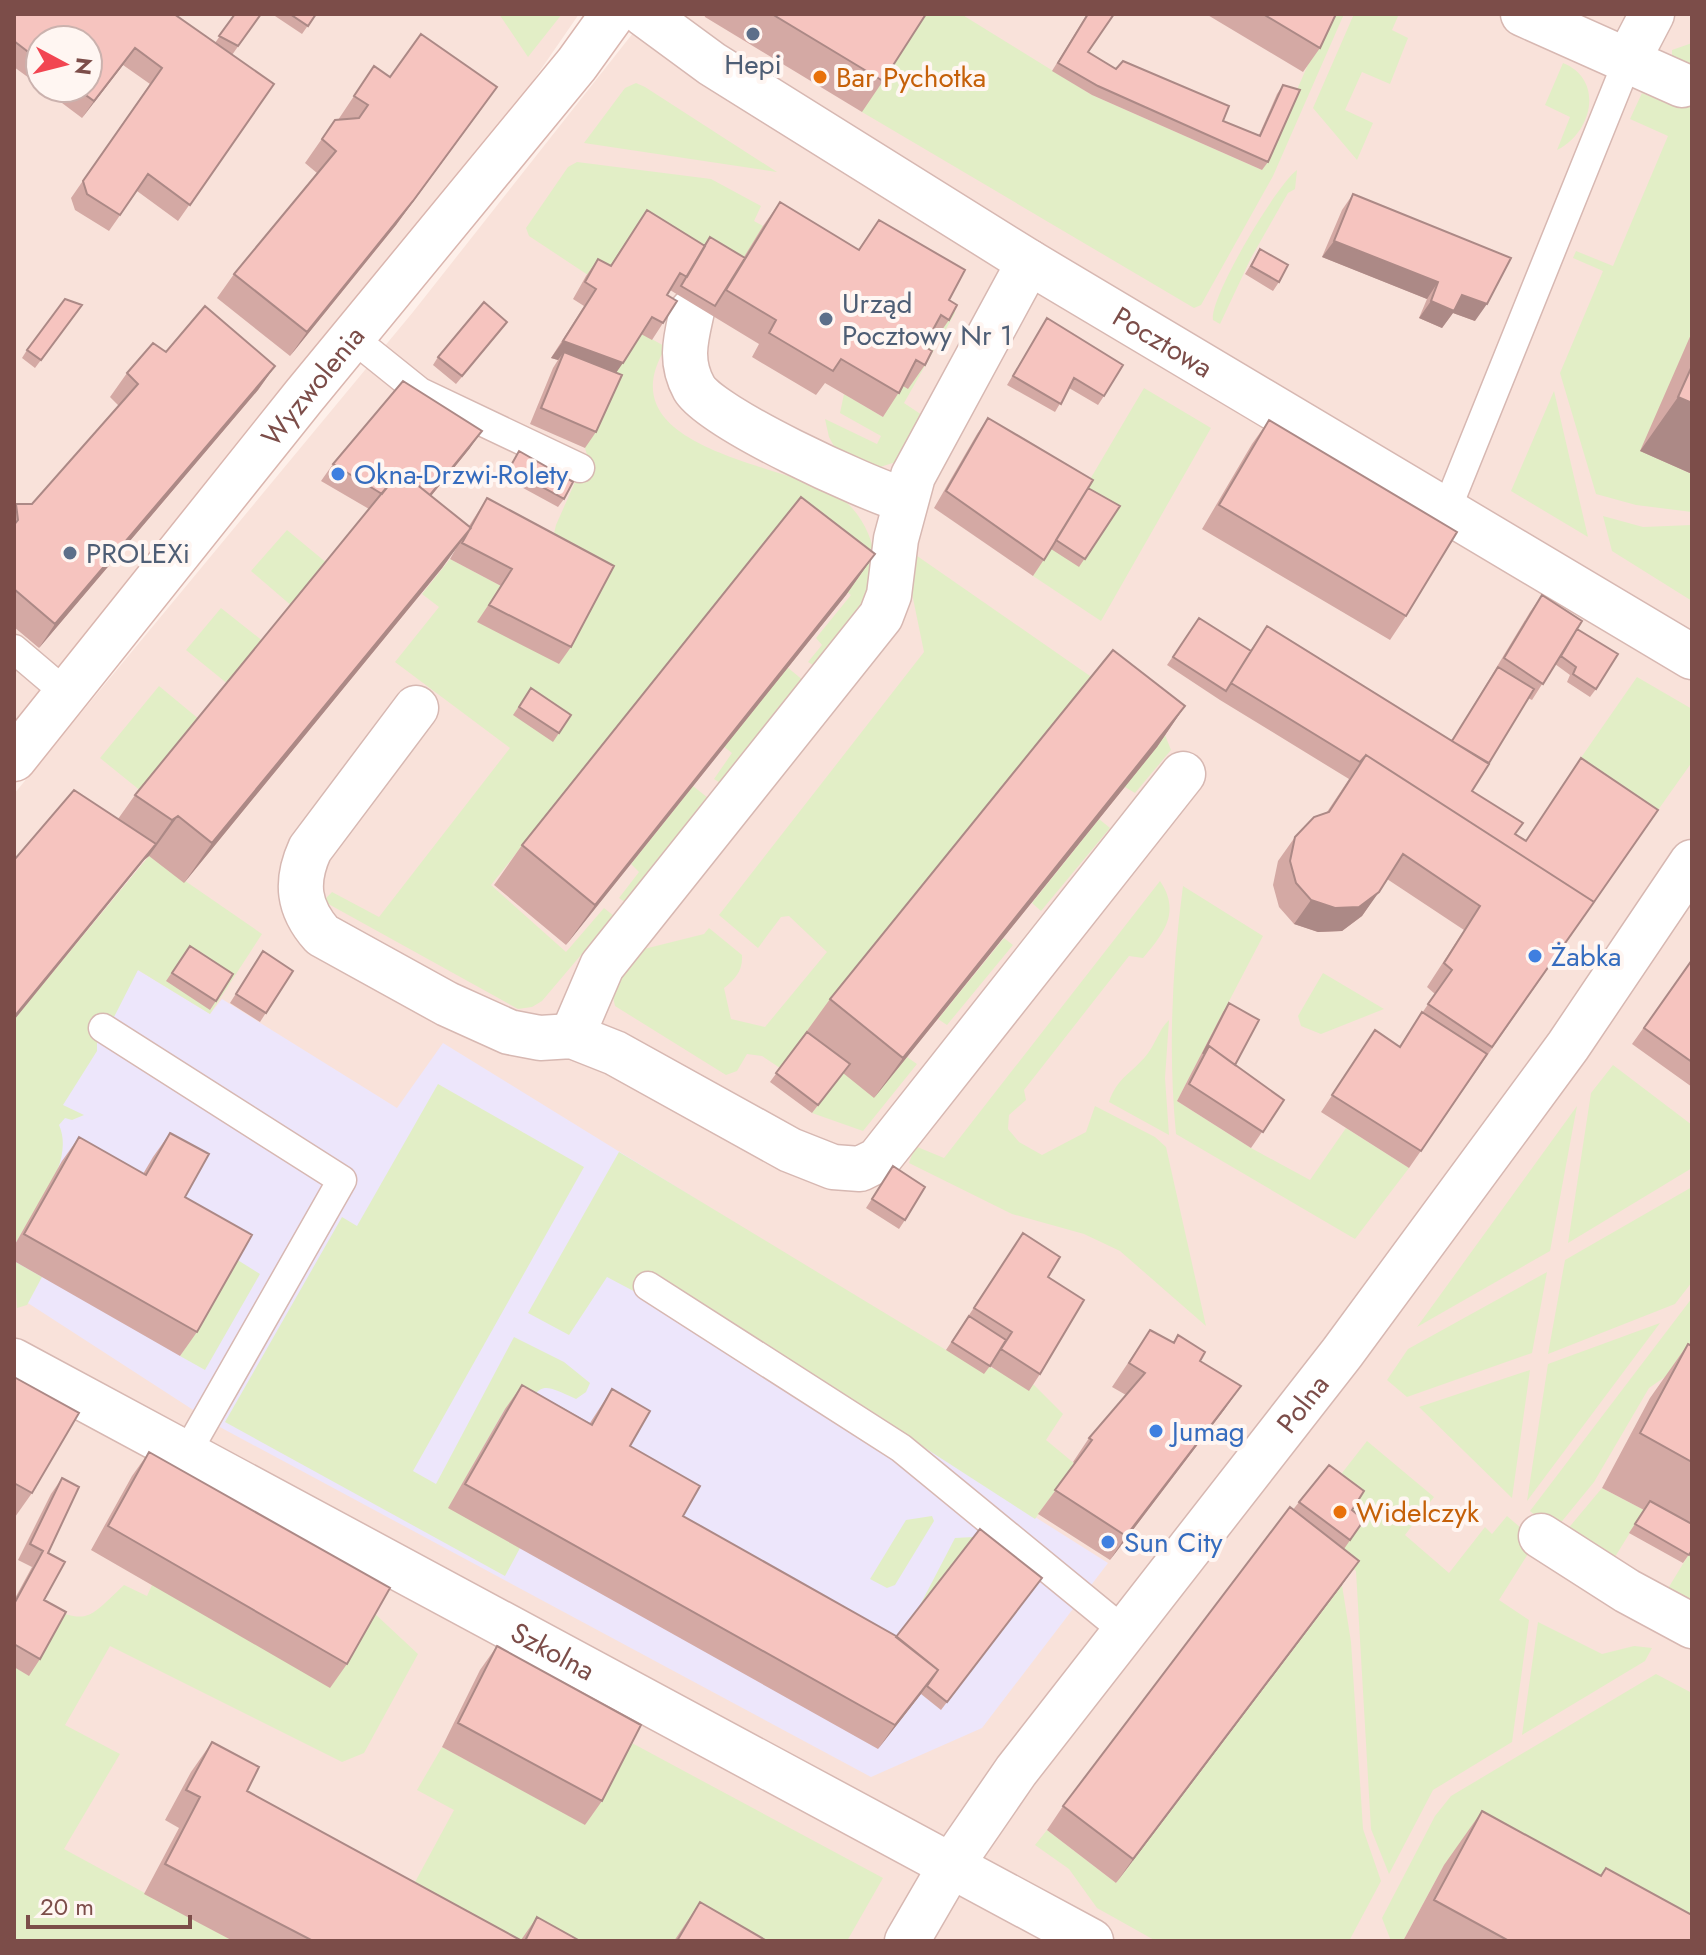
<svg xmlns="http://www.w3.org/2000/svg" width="1706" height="1955" viewBox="0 0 1706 1955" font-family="Jost,sans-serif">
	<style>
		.residential { fill: #f9e2da; fill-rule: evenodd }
		.education { fill: #ede6fb }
		.green { fill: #e2eec6 }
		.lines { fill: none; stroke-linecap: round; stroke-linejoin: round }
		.lane-casing { stroke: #d7b8b2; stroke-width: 31 }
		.street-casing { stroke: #d7b8b2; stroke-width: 47 }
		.secondary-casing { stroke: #dab6af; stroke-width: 47 }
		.lane { stroke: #fff; stroke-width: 28 }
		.street { stroke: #fff; stroke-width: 44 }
		.secondary { stroke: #fff; stroke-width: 44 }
		.wall { fill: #d4a9a4 }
		.shaded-wall { fill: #ac8986 }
		.building { fill: #f6c4bf; stroke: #ac8986; stroke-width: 2 }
		.service-dot { fill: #5c6f8a; stroke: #fff6f2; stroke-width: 3 }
		.food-dot { fill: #e8710a; stroke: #fff6f2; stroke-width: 3 }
		.shop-dot { fill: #3f7fe0; stroke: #fff6f2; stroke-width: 3 }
		.labels { text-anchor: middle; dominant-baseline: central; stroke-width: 8; stroke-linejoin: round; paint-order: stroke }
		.service-label { font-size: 28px; fill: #4e5e75; stroke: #fff6f2; text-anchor: start }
		.food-label { font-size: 28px; fill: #c56008; stroke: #fff6f2; text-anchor: start }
		.street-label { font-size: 28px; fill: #7c4d49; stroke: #fff6f2 }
		.shop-label { font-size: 28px; fill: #366cbe; stroke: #fff6f2; text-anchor: start }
	</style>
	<rect width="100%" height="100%" fill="#fef0ea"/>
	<path class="residential" d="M14 14H579L427 235 14 732ZM40 40H88V88H40Z
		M648 14H1692V1941H14V794L413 312Z"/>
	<path class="education" d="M138 970 210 1014 222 999 397 1108 443 1043 981 1375 932 1452 1108 1563 982 1728 871 1777 218 1426 14 1294V1142Z"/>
	<path class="green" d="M499 14H562L528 57Z
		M835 14H961L1092 95 1262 170 1330 14H1344L1273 176 1201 305 1194 308 862 112Z
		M1354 14H1399L1392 30 1408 38 1390 84 1362 72 1345 110 1373 123 1357 160 1313 108Z
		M1692 43V68L1672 58V50Z
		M1563 63C1605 80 1592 133 1557 150L1570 117 1545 105Z
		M1692 78V333L1641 451 1692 474V512L1636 505 1596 494 1560 373 1603 271 1573 258 1576 251 1613 266 1668 136 1630 119 1642 93 1676 107Z
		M636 83 645 87 777 172 584 143 625 88Z
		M577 162 711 179 761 206 754 221 763 226 739 266 600 283 529 236 526 228 568 167Z
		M1297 170 1295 189 1288 193 1251 258 1220 324 1213 320C1209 298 1277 184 1297 170Z
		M948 294 955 313 904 403 922 415 896 462 864 472 843 463 829 437 825 419 877 444 881 436 840 413 844 394 883 417 899 384 907 388V370Z
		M641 333 666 347C603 449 784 464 835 494 858 507 876 539 874 565 874 574 875 587 871 595 858 620 833 645 816 667L808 662 822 645 816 638 851 595 772 532 491 885 566 952 604 908 614 916 542 1001 532 1007 518 1009 323 901 332 892 379 917 510 748 395 662 439 607 422 594 450 559 501 586 478 622 559 663 549 554 556 525 587 455 585 448 611 391V380Z
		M1144 388 1211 428 1101 621 1033 576Z
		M1554 391 1588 537 1511 491Z
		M1603 516 1643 527 1692 525V601L1612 551Z
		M287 530 328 564 293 607 251 571Z
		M910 551 1149 717 1163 730 1171 750 1135 793 1125 787 780 1068 762 1056 747 1054 737 1071 726 1075 615 1006 611 988 636 951 704 934 709 928 742 955C743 971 735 979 724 988L731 1019 765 1027 827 952 789 916 781 917 758 948 719 915 924 652 908 574Z
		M221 608 264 642 229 685 186 650Z
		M787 667 804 681 722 784 714 779 732 753 723 746Z
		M1637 677 1692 709V762L1646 827 1569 775Z
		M159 686 200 720 142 792 100 758Z
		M693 786 708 798 625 902 619 898 639 872 631 864Z
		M1099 819 1110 828 1041 911 1032 903Z
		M149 856 262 934 210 1014 138 970 114 1017 97 1033V1051L63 1105 84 1115 72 1120 65 1118 59 1125C76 1163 32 1213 14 1246V1019Z
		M1160 881C1181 912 1164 933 1143 958L1129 956 1024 1090 1026 1100 1009 1115 1008 1129 1019 1142 1042 1155 1086 1132 1095 1106 1155 1137 1166 1147 1206 1326 1120 1251 1084 1234 1012 1214 909 1163 915 1146 944 1158Z
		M1183 886 1263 936 1177 1101 1251 1148 1310 1180 1346 1128 1409 1168 1355 1239 1176 1134C1168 1051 1172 968 1183 886Z
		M1004 938 1013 945 947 1025 938 1019Z
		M1323 973 1384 1009 1321 1034 1301 1026 1298 1016Z
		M1169 1020 1165 1078 1169 1135 1109 1102C1118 1074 1139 1070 1152 1047 1158 1037 1160 1029 1169 1020Z
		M907 1057 917 1064 863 1131 812 1113 844 1073Z
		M1613 1065 1692 1125V1168L1568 1243 1591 1093Z
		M438 1084 584 1167 413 1471 436 1484 514 1337 564 1362 590 1383 586 1392 576 1399C540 1382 540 1382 521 1418L505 1409 449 1507 520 1548 505 1576 225 1422 342 1217 357 1226Z
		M1577 1106 1550 1251 1417 1327Z
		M619 1152 946 1350 1033 1384 1063 1414 1046 1440 1075 1464 1035 1519 654 1273 641 1295 607 1277 569 1335 528 1313Z
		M1692 1187V1282L1675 1304 1548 1354 1565 1260Z
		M236 1259 260 1274 205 1370 180 1356Z
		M14 1261 42 1277 27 1305 17 1308Z
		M1547 1272 1532 1353 1407 1397 1387 1380 1408 1349Z
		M1692 1298V1358L1649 1388 1594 1482 1554 1531 1530 1511Z
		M1660 1323 1527 1501 1548 1364Z
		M1530 1370 1512 1498 1419 1407Z
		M1367 1441 1434 1497 1405 1535 1449 1573 1485 1527 1492 1534 1507 1516 1536 1541 1499 1600 1529 1620 1512 1742 1433 1790 1389 1874 1371 1829 1356 1571 1287 1518 1294 1511 1344 1549 1335 1482Z
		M1602 1488 1644 1510 1610 1565 1561 1537Z
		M932 1516 934 1521 895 1585 887 1588 870 1579 906 1520Z
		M974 1537 917 1611 955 1538Z
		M1692 1549V1610L1664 1595Z
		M124 1585 147 1596 152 1585 373 1612 418 1654 364 1753 342 1762 110 1646 65 1725 120 1754 64 1849 233 1941H14V1667L28 1675 38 1604C89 1624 85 1622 124 1585Z
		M1342 1585 1351 1642 1363 1829 1381 1881 1349 1941H1156L1097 1908 1069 1869 1035 1845 1047 1830 1116 1883Z
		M1538 1622 1602 1654 1634 1646 1652 1648 1645 1661 1522 1735Z
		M1656 1674 1692 1693V1941L1444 1865 1403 1941H1391L1382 1918 1435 1816 1451 1796Z
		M565 1707 883 1878 847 1941H445L407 1897 454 1810 417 1790 442 1747 586 1825Z"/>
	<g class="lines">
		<defs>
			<path id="lane" d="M354 339 420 392 580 468
				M1446 511 1628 60
				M14 649 67 694
				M103 1028 342 1180 186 1454
				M648 1286 901 1448 1124 1631"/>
			<g id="street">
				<path id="s1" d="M644 14 712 64 1029 262 1692 657"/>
				<path d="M1523 14 1682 85"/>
				<path d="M1628 60 1652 14"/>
				<path d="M692 311C686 338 679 361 694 388 711 418 866 489 904 500"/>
				<path d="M416 708 310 849C295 882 298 908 322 935L447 1004 509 1032 540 1038 572 1036 615 1053 790 1150 833 1167 860 1169 878 1160 1183 774"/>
				<path d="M572 1036 602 966 881 616 889 595 896 539 913 476 1029 262"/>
				<path id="s2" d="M14 1361 1091 1941"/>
				<path d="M1541 1536 1627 1591 1692 1626"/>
				<path id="s3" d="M907 1941 950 1867 1016 1771 1342 1353 1568 1046 1692 862"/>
			</g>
			<g id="secondary">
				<path id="s4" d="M14 759 304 396 577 64 613 14"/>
			</g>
		</defs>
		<use href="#lane" class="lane-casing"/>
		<use href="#street" class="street-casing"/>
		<use href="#secondary" class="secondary-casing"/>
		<use href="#lane" class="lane"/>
		<use href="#street" class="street"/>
		<use href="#secondary" class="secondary"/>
	</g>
	<path class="wall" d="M14 14 215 43 235 14H261L232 55 274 84 178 221 137 191 109 231 75 210 71 198 150 84 123 65 82 118 42 88H88L40 40V86L14 67Z
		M272 14H316L302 34Z
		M704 14H926L883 81 862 112 705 17Z
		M1087 14H1114L1088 52 1116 69 1223 121 1259 135 1277 94 1283 85 1268 162 1262 170 1092 95 1052 71Z
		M1206 14H1336L1320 48 1303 72Z
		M374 66 390 77 480 111 396 225 290 356 217 298 234 274 317 173 305 163 335 120H338Z
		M1353 194 1475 321 1453 313 1442 328 1419 318 1427 299 1322 257 1342 210Z
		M780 202 858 250 879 220 949 300V320L932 344 927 341 924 346 925 365 908 389 903 386 883 417 825 383 816 395 752 357 759 344 670 290 667 295 663 323 652 340 641 334 616 372 596 432 585 448 530 424 553 368 558 360 551 358 584 306 573 299 586 276 598 259 610 266 647 210 704 245 710 237 744 257 763 226Z
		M1260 249 1279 282 1273 291 1245 274Z
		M82 305 35 368 22 358 27 350Z
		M1047 318 1104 396 1098 405 1069 388 1055 412 1007 385Z
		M501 330 456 384 433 365 438 357Z
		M1692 332V474L1640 451Z
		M166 352 275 366 258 390 39 648 14 627V507L16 504H32L119 406 110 397 127 373Z
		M988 418 1088 488 1120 506 1079 567 1051 549 1033 576 934 508 977 434Z
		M1269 420 1406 616 1390 640 1202 529 1252 444Z
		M470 448 431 496 469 526 487 498 571 647 559 664 477 622 501 586 450 559 458 545 442 568 184 883 149 856 144 860 14 1020V860L118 819 135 795 369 509 321 481 333 464Z
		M519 451 564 499 558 507 503 477Z
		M875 554 846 595 566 945 494 885 522 845Z
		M1542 595 1577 629 1596 689 1590 697 1567 682 1570 675 1555 664 1532 700 1528 698 1472 791 1515 834 1526 840 1658 810 1409 1168 1321 1112 1375 1030 1399 1047 1435 994 1427 987 1464 930 1387 879 1362 916 1342 931 1318 932 1294 924 1279 907 1273 885 1278 861 1295 837 1327 812 1349 779 1220 700 1167 665 1199 618 1250 651 1267 626 1452 741 1530 612Z
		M531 688 559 733 553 742 513 715Z
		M1185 706 1157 747 874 1098 843 1073 812 1113 770 1082 830 999Z
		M190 946 216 1001 210 1010 166 981Z
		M257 960 293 971 260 1022 230 1003Z
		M1692 960V1087L1632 1044Z
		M1229 1003 1235 1065 1284 1100 1251 1148 1177 1101 1223 1012Z
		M170 1133 185 1197 197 1332 180 1356 14 1261V1246L62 1161 79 1137 143 1174 153 1157Z
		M887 1175 905 1220 899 1229 866 1208Z
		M1023 1233 1048 1277 1040 1374 1029 1391 990 1366 984 1374 946 1350Z
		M1150 1330 1173 1342 1178 1335 1200 1361 1241 1386 1224 1410 1110 1560 1038 1514 1075 1464 1073 1462 1089 1438 1126 1395 1112 1387Z
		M1688 1344 1692 1346V1550L1683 1563 1629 1533 1644 1510 1602 1488 1650 1398Z
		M14 1377 32 1493 15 1517 14 1516Z
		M522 1385 590 1423 612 1389 630 1446 683 1516 896 1637 1042 1578 941 1710 921 1694 878 1749 448 1508 505 1409Z
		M149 1452 347 1664 330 1688 91 1550 132 1476Z
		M62 1478 48 1553 40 1659 29 1676 14 1667V1600L32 1567 18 1560 51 1494Z
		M1299 1502 1352 1510 1364 1520 1344 1549 1342 1585 1116 1883 1047 1830 1063 1806Z
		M497 1646 602 1801 585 1825 442 1747 480 1670Z
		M212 1742 247 1791 521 1940 537 1917 580 1941H233L144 1894 179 1828 165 1820 191 1772Z
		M1482 1811 1600 1876 1606 1868 1692 1941H1403L1444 1865Z
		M700 1902 767 1941H674Z"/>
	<path class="shaded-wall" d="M135 48 123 65 82 118 94 101Z
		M497 87 396 225 290 356 307 332Z
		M1334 241 1438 282 1427 299 1322 257Z
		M1462 295 1487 304 1475 321 1453 313 1442 328 1419 318 1431 301Z
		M563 341 623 363 611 380 564 352 558 360 551 358Z
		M275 366 258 390 39 648 55 624Z
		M1678 397 1692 403V474L1640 451Z
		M482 431 470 448 400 534 412 517Z
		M471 528 442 568 184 883 212 843Z
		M875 554 846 595 566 945 595 905Z
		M1185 706 1157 747 874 1098 903 1058Z
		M178 816 149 856 144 860 172 820Z
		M156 844 144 860 14 1020V1017Z
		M1379 892 1362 916 1342 931 1318 932 1294 924 1311 900Z
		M1241 1386 1224 1410 1110 1560 1126 1536Z
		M1359 1561 1342 1585 1116 1883 1133 1859Z
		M938 1670 921 1694 878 1749 895 1725Z"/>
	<path class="building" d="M14 14H174L274 84 190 205 148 174 120 215 87 194 83 181 162 68 135 48 94 101 76 88H88V40H40V61L14 41Z
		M235 14H261L238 46 219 36Z
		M290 14H316L308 26Z
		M772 14H926L883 81Z
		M1088 14H1114L1088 52 1116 69 1123 61 1229 106 1223 121 1260 136 1283 85 1300 90 1268 162 1098 86 1058 63Z
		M1263 14H1336L1320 48Z
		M421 34 497 87 413 201 307 332 234 274 336 151 322 139 335 120 359 118 368 105 354 96 374 66 390 77Z
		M1353 194 1511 258 1487 304 1462 295 1454 311 1431 301 1438 282 1334 241Z
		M780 202 859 250 879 220 965 270 949 300 957 305 949 320 941 315 924 346 932 351 925 365 916 360 899 393 841 359 833 371 769 333 776 320 726 290Z
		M647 210 705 246 687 277 680 273 667 295 677 301 663 323 652 317 623 363 563 341 596 289 585 282 598 259 611 266Z
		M710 237 745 258 715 306 681 286Z
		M1260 249 1288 265 1279 282 1251 266Z
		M65 299 82 305 41 360 27 350Z
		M484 302 507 322 462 376 438 357Z
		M205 306 275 366 55 624 14 589V525L18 520 16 504H32L138 384 127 373 153 343 166 352Z
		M1047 318 1123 365 1104 396 1074 378 1061 404 1013 376Z
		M564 352 622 375 596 432 541 408Z
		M1692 366V403L1678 397Z
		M403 381 482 431 430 495 400 471 382 494 333 464Z
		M988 418 1093 480 1044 560 946 491Z
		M1269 420 1457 532 1406 616 1219 505Z
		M519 451 573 482 564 499 509 469Z
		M400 471 471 528 212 843 178 816 172 820 135 795Z
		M1088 488 1120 506 1085 559 1056 540Z
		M801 497 875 554 595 905 522 845Z
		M487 498 614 566 571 647 489 605 512 569 462 543Z
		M1542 595 1582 621 1543 684 1504 658Z
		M1199 618 1251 651 1226 691 1173 657Z
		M1267 626 1489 764 1472 791 1523 823 1515 834 1526 841 1581 758 1658 810 1594 902 1366 755 1360 762 1231 683Z
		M1577 629 1618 654 1596 689 1573 674 1576 667 1561 656Z
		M1113 650 1185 706 903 1058 830 999Z
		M1498 667 1534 689 1489 763 1452 741Z
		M531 688 571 715 559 733 519 707Z
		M1366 755 1594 902 1492 1047 1428 1004 1452 970 1444 963 1480 906 1403 854 1379 892 1359 907 1335 908 1311 900 1296 883 1290 861 1295 837 1314 817 1329 812Z
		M74 790 156 844 14 1017V860Z
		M190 946 233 974 216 1001 172 973Z
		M263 951 293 971 266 1013 236 994Z
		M1692 960V1062L1644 1028Z
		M1229 1003 1259 1020 1235 1065 1209 1046 1203 1054Z
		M1422 1012 1487 1054 1421 1151 1332 1095 1375 1030 1400 1047Z
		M807 1032 850 1064 818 1105 776 1073Z
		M1209 1046 1284 1100 1263 1132 1189 1084Z
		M170 1133 209 1154 185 1197 252 1235 197 1332 24 1234 79 1137 146 1175Z
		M893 1166 925 1187 905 1220 872 1199Z
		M1023 1233 1060 1257 1048 1277 1084 1300 1040 1374 1001 1349 1012 1332 974 1308Z
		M969 1316 1006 1340 990 1366 952 1342Z
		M1150 1330 1174 1343 1178 1335 1205 1352 1200 1361 1241 1386 1126 1536 1055 1490 1092 1440 1089 1438 1145 1373 1129 1363Z
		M1688 1344 1692 1346V1462L1640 1433Z
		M14 1377 79 1413 32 1493 14 1483Z
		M522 1385 592 1425 612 1389 650 1411 630 1446 700 1486 683 1516 896 1636 938 1670 895 1725 465 1484Z
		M149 1452 390 1588 347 1664 108 1526Z
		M1329 1465 1364 1491 1352 1510 1364 1520 1350 1540 1299 1502Z
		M62 1478 79 1487 48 1553 65 1562 44 1600 66 1612 40 1659 14 1644V1604L43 1551 30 1544Z
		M1650 1501 1692 1524V1550L1689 1555 1635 1524Z
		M1290 1507 1359 1561 1133 1859 1063 1806Z
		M980 1529 1042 1578 947 1702 927 1686 938 1670 896 1637Z
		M497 1646 641 1725 602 1801 458 1723Z
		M212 1742 259 1767 247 1791 522 1941H313L165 1864 200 1797 186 1790Z
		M1482 1811 1601 1876 1606 1868 1692 1915V1941H1509L1434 1900Z
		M700 1902 767 1941H677Z
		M537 1917 580 1941H525Z"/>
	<g class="service-dot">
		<circle cx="753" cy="34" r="8"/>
		<circle cx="826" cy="319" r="8"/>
		<circle cx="70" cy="553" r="8"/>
	</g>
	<g class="food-dot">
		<circle cx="820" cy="77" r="8"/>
		<circle cx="1340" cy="1512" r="8"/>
	</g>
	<g class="shop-dot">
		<circle cx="338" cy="474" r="8"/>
		<circle cx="1535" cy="956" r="8"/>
		<circle cx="1156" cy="1431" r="8"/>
		<circle cx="1108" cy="1542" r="8"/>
	</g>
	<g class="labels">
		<g class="service-label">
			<text x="753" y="64" text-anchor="middle">Hepi</text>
			<text x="842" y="303">Urząd<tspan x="842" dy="32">Pocztowy Nr 1</tspan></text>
			<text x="86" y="553">PROLEXi</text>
		</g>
		<g class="food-label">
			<text x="836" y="77">Bar Pychotka</text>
			<text x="1356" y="1512">Widelczyk</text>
		</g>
		<g class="street-label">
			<text stroke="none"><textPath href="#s1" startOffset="614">Pocztowa</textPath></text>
			<text stroke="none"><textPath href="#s4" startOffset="478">Wyzwolenia</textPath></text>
			<text stroke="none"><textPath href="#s3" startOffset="668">Polna</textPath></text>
			<text stroke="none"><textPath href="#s2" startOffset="612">Szkolna</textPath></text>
		</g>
		<g class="shop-label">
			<text x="354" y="474">Okna-Drzwi-Rolety</text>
			<text x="1551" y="956">Żabka</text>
			<text x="1172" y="1431">Jumag</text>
			<text x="1124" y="1542">Sun City</text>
		</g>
	</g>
	<rect width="1706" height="1955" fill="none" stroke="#7c4d49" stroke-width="32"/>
	<g transform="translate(64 64) rotate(97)"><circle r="38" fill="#fff6f2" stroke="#cbb2ae" stroke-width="2"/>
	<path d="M0-6L14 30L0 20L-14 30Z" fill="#f24551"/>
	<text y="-12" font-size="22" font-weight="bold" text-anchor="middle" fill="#7c4d49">N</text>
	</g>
	<path d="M28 1915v12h162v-12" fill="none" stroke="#7c4d49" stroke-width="4"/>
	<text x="40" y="1915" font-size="24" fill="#7c4d49" stroke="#fff6f2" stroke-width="6" paint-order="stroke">20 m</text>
</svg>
